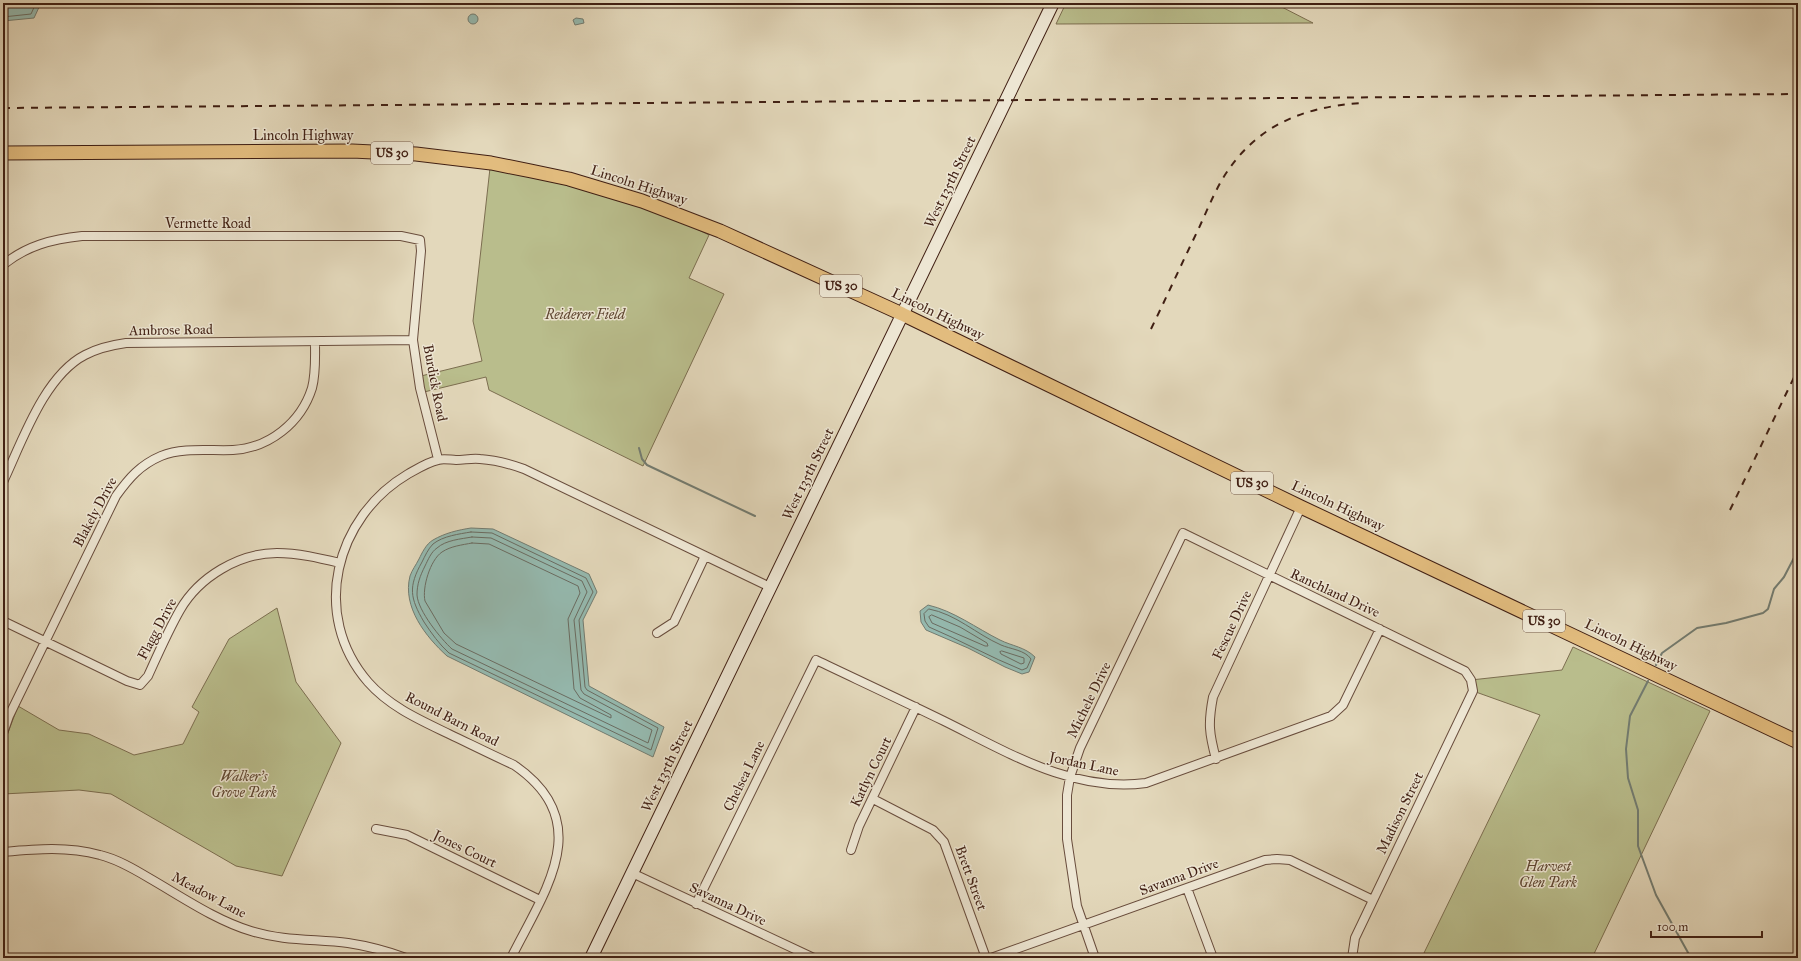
<svg xmlns="http://www.w3.org/2000/svg" width="1801" height="961" viewBox="0 0 1801 961" font-family="'IM FELL Great Primer',serif">
	<style>
		.green { fill: #b9bd8c; stroke: #7c6e50 }
		.water { fill: #95bab0; stroke: #737c71 }
		.lines { fill: none; stroke-linecap: round; stroke-linejoin: round }
		.shore { stroke: #6a6c62; stroke-width: 1 }
		.stream { stroke: #737c71; stroke-width: 2 }
		.street-casing { stroke: #694d3d; stroke-width: 10 }
		.secondary-casing { stroke: #401f13; stroke-width: 14 }
		.primary-casing { stroke: #401f13; stroke-width: 15 }
		.street { stroke: #ede6d3; stroke-width: 8 }
		.secondary { stroke: #ede6d3; stroke-width: 12 }
		.primary { stroke: #e2bc7e; stroke-width: 13 }
		.rail { stroke: #401f13; stroke-width: 2; stroke-dasharray: 7 7; stroke-linecap: butt }
		.labels { text-anchor: middle; dominant-baseline: central; stroke-width: 3; stroke-linejoin: round; paint-order: stroke }
		.shield { fill: #ede6d3; stroke: #745b4d; stroke-width: 1 }
		.shield-label { font-size: 13px; font-weight: bold; fill: #401f13 }
		.street-label { font-size: 14px; fill: #401f13; stroke: #ede6d3 }
		.park-label { font-size: 14px; font-style: italic; fill: #5e4631; stroke: #ede6d3 }
	</style>
	<rect width="100%" height="100%" fill="#e3d8bb"/>
	<filter id="stains"><feTurbulence type="fractalNoise" baseFrequency=".005" numOctaves="4"/><feColorMatrix values="0 0 0 0 .2 0 0 0 0 .09 0 0 0 0 .02 0 0 0 .5 -.17"/></filter>
	<radialGradient id="worn" r=".72"><stop offset=".6" stop-color="#630" stop-opacity="0"/><stop offset="1" stop-color="#630" stop-opacity=".3"/></radialGradient>
	<path class="green" d="M1066 3H1274L1313 23 1056 24Z
		M490 168 580 188 669 215 709 235 689 278 724 294 643 466 489 390 486 377 424 392 421 376 482 361 473 321Z
		M277 608 296 682 341 743 282 876 236 866 111 794 79 790 3 794V746L18 706 59 730 89 734 134 755 183 744 199 712 192 707 229 639Z
		M1573 647 1710 711 1592 958H1424L1423 955 1540 715 1473 691 1471 680 1562 670Z"/>
	<path class="water" d="M3 3H41L34 18 3 21Z
		M468 19a5 5 0 1 1 10 0a5 5 0 1 1-10 0Z
		M576 18 583 19 584 23 575 25 573 20Z
		M471 528 493 529 589 574 597 592 583 620 589 686 664 727 653 757 447 656C426 637 402 607 410 576 412 570 416 565 419 559 422 553 426 544 433 540 445 533 458 530 471 528Z
		M928 605C954 611 976 628 1000 640 1012 646 1025 647 1035 657L1029 672 1022 674 1005 667 968 648 926 630 921 622 920 611Z"/>
	<g class="lines">
		<path class="shore" d="M3 17 31 14 36 3
			M471 532 492 533 586 578 593 592 579 620 585 687 587 690 658 728 651 750 449 653C439 644 432 634 424 622 410 598 408 587 422 562 425 556 428 549 433 544 443 536 459 534 471 532Z
			M472 537 491 538 582 581 587 592 574 620 581 690 584 694 652 730 648 743 452 649C441 639 418 611 417 595 417 584 420 576 425 566 428 560 431 552 437 548 446 540 461 539 472 537Z
			M472 543 489 544 578 586 580 593 568 619 574 689 580 698 611 715V718L456 644 444 633 425 601C422 588 430 560 442 552 451 546 462 545 472 543Z
			M929 609C956 614 976 634 1001 645 1010 649 1025 650 1031 659L1027 668 1022 670C990 657 960 640 929 627L925 621 924 614Z
			M932 615 960 627 987 643 988 646H985L932 623 929 617Z
			M1002 651 1024 658V663L1021 664 1001 654 1000 652Z"/>
		<path class="stream" d="M639 448 642 459 647 465 755 516
			M1656 665 1662 653 1697 628 1726 623 1763 613 1768 609 1774 589 1784 577 1798 550
			M1648 681 1630 716 1626 749 1628 778 1638 810V846L1656 895 1691 958"/>
		<defs>
			<path id="street" d="M3 265C26 246 52 239 82 236H401L420 240 421 251 413 340 420 388 438 459
				M3 482C22 442 44 376 85 355 98 348 112 345 126 343L413 340
				M3 621 127 681 140 685 148 676C158 654 168 631 180 610 199 577 239 553 277 553 298 553 319 558 340 563
				M657 633 674 622 705 556
				M3 733 9 716 116 496C129 478 140 465 161 456 183 447 210 451 233 450 269 448 301 423 312 388 316 373 315 357 315 342
				M1216 759C1209 733 1208 723 1213 697L1301 507
				M873 799 933 830 944 842 986 958
				M376 829 407 835 540 900
				M851 850 859 826 916 707
				M3 852C36 849 67 846 100 855 117 859 134 869 149 878 182 897 215 920 251 931 283 941 315 939 348 943 368 946 387 951 406 958
				M632 873 814 958
				M1187 888 1213 958
				M696 904 816 660C858 680 901 700 944 721 1007 752 1073 793 1146 783L1331 716 1343 705 1380 629
				M511 958C545 890 597 822 514 765 492 755 470 744 449 734 420 720 390 707 368 682 310 615 335 517 408 474 417 469 428 462 438 460 443 458 451 460 456 460 464 460 472 458 480 459 496 460 510 464 524 469L770 587
				M991 958 1265 860 1277 859 1290 860 1373 900
				M1095 958 1077 906 1067 839V795L1070 777 1080 748 1183 533 1465 671 1471 680 1473 691 1355 938 1352 958"/>
			<path id="secondary" d="M591 958 1053 3"/>
			<path id="primary" d="M3 153 352 151 416 154 491 163 531 171 569 179 642 201 720 231 902 314 1301 507 1798 742"/>
		</defs>
		<use href="#street" class="street-casing"/>
		<use href="#secondary" class="secondary-casing"/>
		<use href="#primary" class="primary-casing"/>
		<use href="#street" class="street"/>
		<use href="#secondary" class="secondary"/>
		<use href="#primary" class="primary"/>
		<path class="rail" d="M3 108 1798 94
			M1151 329C1167 296 1182 263 1198 230 1206 213 1213 195 1223 178 1255 126 1302 107 1361 103
			M1730 510 1798 369"/>
	</g>
	<g class="labels">
		<g class="shield">
			<rect x="371" y="142" width="42" height="22" rx="3"/>
			<rect x="820" y="275" width="42" height="22" rx="3"/>
			<rect x="1231" y="472" width="42" height="22" rx="3"/>
			<rect x="1523" y="610" width="42" height="22" rx="3"/>
		</g>
		<g class="shield-label">
			<text x="392" y="153">US 30</text>
			<text x="841" y="286">US 30</text>
			<text x="1252" y="483">US 30</text>
			<text x="1544" y="621">US 30</text>
		</g>
		<g class="street-label">
			<text x="303" y="135">Lincoln Highway</text>
			<text transform="translate(950 182) rotate(-64)">West 135th Street</text>
			<text transform="translate(639 185) rotate(18)">Lincoln Highway</text>
			<text x="208" y="223">Vermette Road</text>
			<text transform="translate(938 314) rotate(26)">Lincoln Highway</text>
			<text transform="translate(171 330) rotate(-1)">Ambrose Road</text>
			<text transform="translate(435 383) rotate(79)">Burdick Road</text>
			<text transform="translate(808 474) rotate(-64)">West 135th Street</text>
			<text transform="translate(1338 506) rotate(25)">Lincoln Highway</text>
			<text transform="translate(95 512) rotate(-62)">Blakely Drive</text>
			<text transform="translate(1335 593) rotate(25)">Ranchland Drive</text>
			<text transform="translate(1232 625) rotate(-65)">Fescue Drive</text>
			<text transform="translate(157 629) rotate(-62)">Flagg Drive</text>
			<text transform="translate(1631 645) rotate(26)">Lincoln Highway</text>
			<text transform="translate(1089 700) rotate(-64)">Michele Drive</text>
			<text transform="translate(452 719) rotate(27)">Round Barn Road</text>
			<text transform="translate(1084 764) rotate(12)">Jordan Lane</text>
			<text transform="translate(667 766) rotate(-64)">West 135th Street</text>
			<text transform="translate(871 772) rotate(-64)">Katlyn Court</text>
			<text transform="translate(744 776) rotate(-64)">Chelsea Lane</text>
			<text transform="translate(1400 813) rotate(-64)">Madison Street</text>
			<text transform="translate(465 849) rotate(26)">Jones Court</text>
			<text transform="translate(1179 877) rotate(-20)">Savanna Drive</text>
			<text transform="translate(971 878) rotate(70)">Brett Street</text>
			<text transform="translate(209 895) rotate(28)">Meadow Lane</text>
			<text transform="translate(728 904) rotate(25)">Savanna Drive</text>
		</g>
		<g class="park-label">
			<text x="585" y="314">Reiderer Field</text>
			<text x="244" y="776">Walker's<tspan x="244" dy="16">Grove Park</tspan></text>
			<text x="1548" y="866">Harvest<tspan x="1548" dy="16">Glen Park</tspan></text>
		</g>
	</g>
	<rect width="1801" height="961" fill="none" stroke="#e3d8bb" stroke-width="16"/>
	<rect x="4" y="4" width="1793" height="953" fill="none" stroke="#401f13" stroke-width="2"/>
	<rect x="8" y="8" width="1785" height="945" fill="none" stroke="#401f13"/>
	<path d="M1651 931v6h111v-6" fill="none" stroke="#401f13" stroke-width="2"/>
	<text x="1657" y="931" font-size="12" fill="#401f13" stroke="#ede6d3" stroke-width="3" paint-order="stroke">100 m</text>
	<rect width="100%" height="100%" filter="url(#stains)"/>
	<rect width="100%" height="100%" fill="url(#worn)"/>
</svg>
